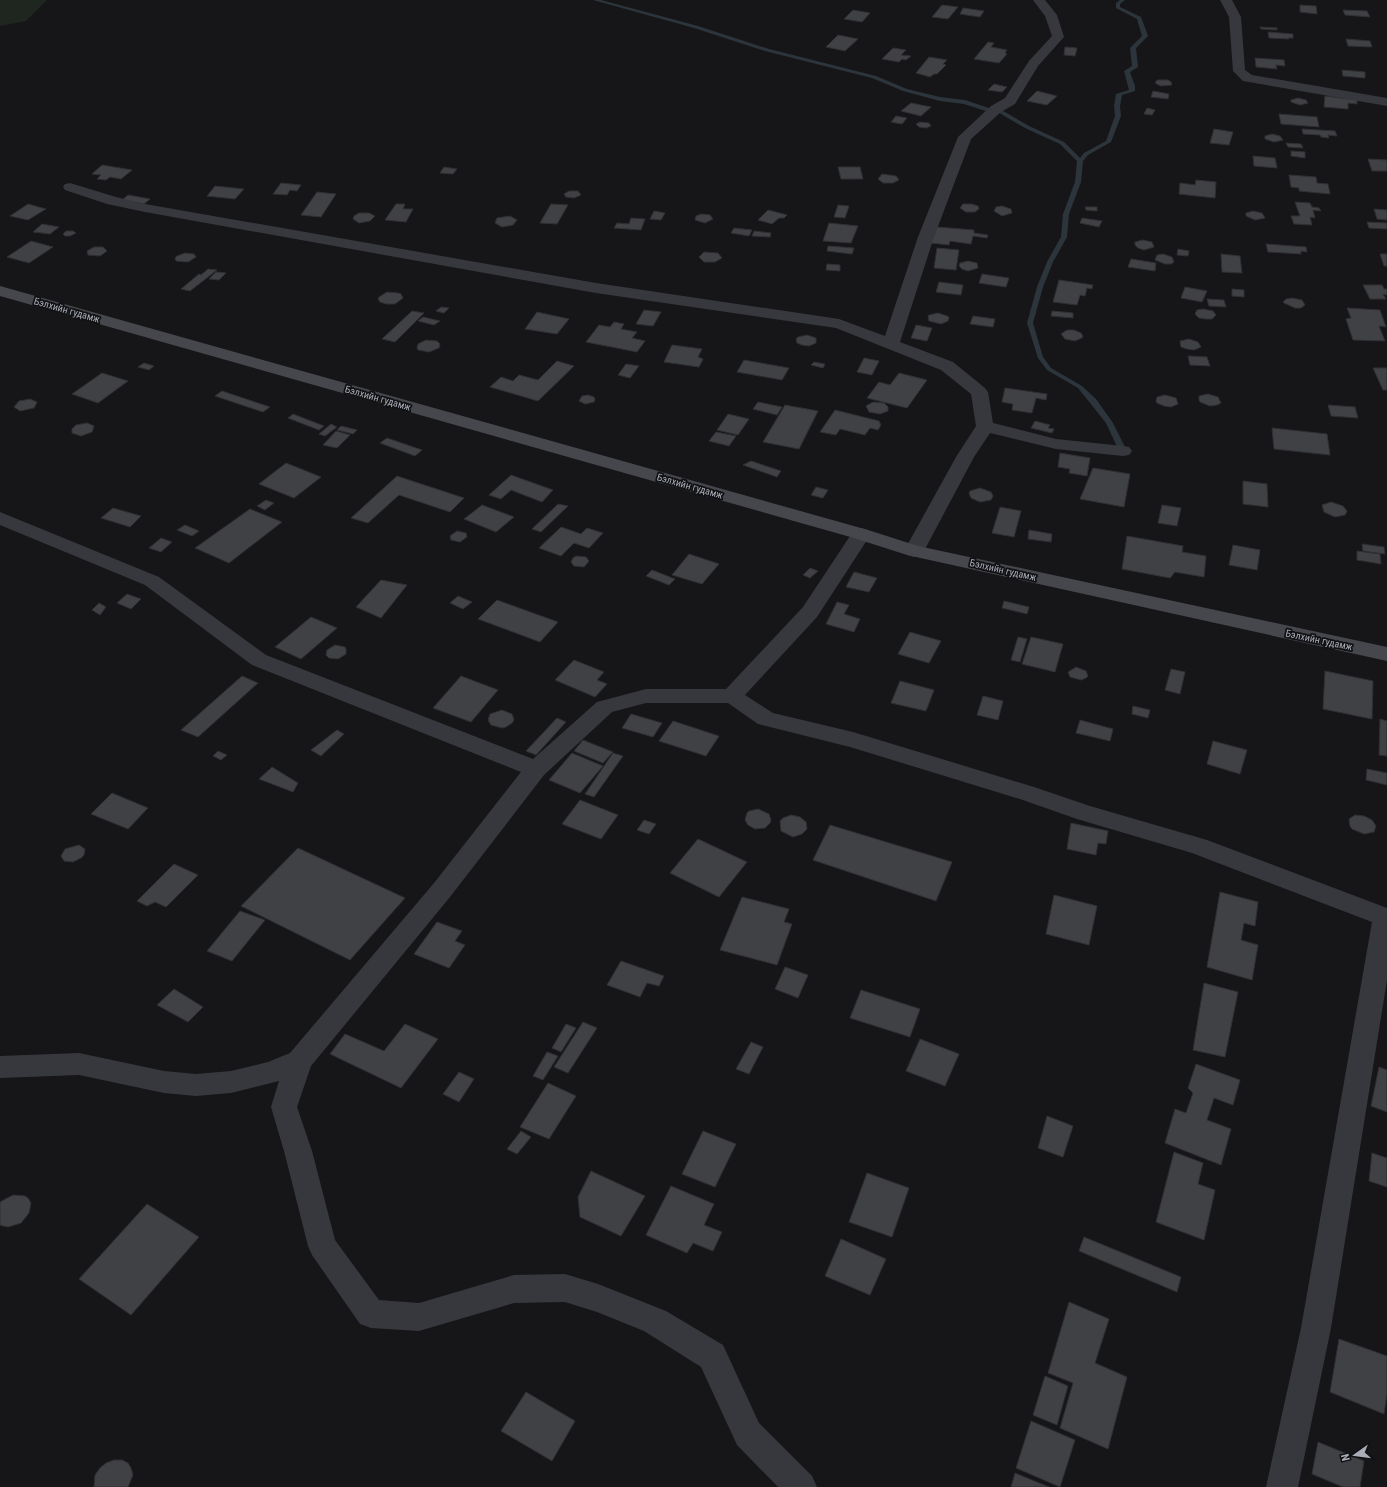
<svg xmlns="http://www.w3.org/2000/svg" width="1387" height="1487" viewBox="0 0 1387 1487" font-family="'Roboto Condensed',sans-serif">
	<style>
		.green { fill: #1e261f }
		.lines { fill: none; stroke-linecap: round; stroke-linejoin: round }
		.stream { fill: #2c353c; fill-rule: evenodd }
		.building { fill: #404145; stroke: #303034 }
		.minor { fill: #37383d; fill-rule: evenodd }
		.secondary { fill: #45474d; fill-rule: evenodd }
		.labels { text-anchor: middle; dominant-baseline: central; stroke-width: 3.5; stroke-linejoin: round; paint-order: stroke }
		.street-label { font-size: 10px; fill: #a8adb8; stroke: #111113 }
	</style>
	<rect width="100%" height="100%" fill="#161618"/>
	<path class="green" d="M0 0H47L26 21 0 26Z"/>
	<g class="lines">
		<path class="stream" d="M593 0H601L698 26 769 49 876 76 907 89 940 97 965 100 992 109 998 108 1029 126 1064 142 1080 158 1084 153 1106 141 1115 116 1114 106 1116 94 1129 90 1124 71 1132 66 1130 48 1142 36 1137 19 1116 8V3L1120 0H1125L1120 4V7L1141 17 1148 36 1136 48 1138 67 1130 72 1135 86V91L1122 95 1120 106 1121 116 1111 142 1088 155 1083 161 1081 182 1069 214 1067 237 1053 262 1043 287 1033 323 1043 357 1051 368 1082 386 1096 399 1113 423 1127 451 1126 453H1120L1106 423 1078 388 1047 370 1038 358 1027 323 1037 287 1047 262 1061 237 1063 214 1075 182 1077 161 1060 144 1025 128 996 111 992 113 964 104 940 101 903 91 872 78 765 51 694 28Z"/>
	</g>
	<path class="building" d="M942 5 958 7 948 19 932 17Z
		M1300 5 1316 6 1317 14 1300 12Z
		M963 8 984 11 980 17 960 14Z
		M853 10 870 13 862 22 844 19Z
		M1343 10 1367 11 1370 17 1345 15Z
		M1260 27 1277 28V30L1261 29Z
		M1268 32 1293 34V38H1288L1289 39 1269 38Z
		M838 35 858 39 845 51 826 47Z
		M1346 39 1370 41 1372 47 1348 46Z
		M988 42 994 43 991 47 1007 50 1005 53 1007 54 999 63 974 59Z
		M1065 47 1077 48 1075 56 1064 55Z
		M893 48 906 50 901 55 911 56 906 60 902 59 899 62 882 59Z
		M929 57 947 60 943 64 946 65 937 74H934L930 77 916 73Z
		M1255 58 1284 60 1285 66 1276 65 1277 69 1256 67Z
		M1342 70 1365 72V78L1343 76Z
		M1157 80H1168L1171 82 1172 85 1161 86 1155 83Z
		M994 84 1007 87 1002 92 988 90Z
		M1037 91 1057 96 1047 105 1027 101Z
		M1153 91 1169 94 1168 99 1151 97Z
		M1325 96 1357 100V104L1348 103V109L1324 107Z
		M1298 98 1306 100 1308 103 1300 105 1291 102V100Z
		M911 103 931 107 921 116 901 111Z
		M1147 108 1155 110 1152 115 1144 114Z
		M1279 114 1317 117 1319 127 1281 124Z
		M896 116 907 118 902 124 891 122Z
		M920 122 929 123 931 126 926 128 919 127 916 124Z
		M1214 129 1233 132 1229 145 1210 143Z
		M1302 129 1335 131 1337 136 1328 135 1329 138 1321 137 1320 135 1303 134Z
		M1272 134 1280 136 1283 140 1274 142 1265 139V136Z
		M1286 143 1301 144 1303 148 1288 147Z
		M1291 151 1305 152V158L1291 156Z
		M1253 156 1275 158 1277 168 1254 166Z
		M1368 159 1387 160V171H1372Z
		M102 165 132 170 121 179 110 177 106 180 97 179 101 175 92 174Z
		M444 167 457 169 453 174 440 173Z
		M838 167H860L863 179H841Z
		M882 174 896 176 899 180 893 183H883L878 179Z
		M1289 175 1316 177 1317 183 1328 184 1330 194 1299 191V188L1291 187Z
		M1196 180 1216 182 1215 198 1179 194 1180 183 1195 185Z
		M281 183 301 185 297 191 290 190 287 195 273 194Z
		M215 186 244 189 235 199 207 196Z
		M569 191H578L581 195 574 198 566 197 564 194Z
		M317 192 336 194 321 217 301 215Z
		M128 195 150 199 144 204 122 200Z
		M1295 202 1310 203 1312 207 1319 208 1321 211 1313 210 1315 218 1310 217 1312 225 1294 224 1291 216H1300Z
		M28 204 46 209 28 220 10 216Z
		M396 204H405L403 209H413L406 222 385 220Z
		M551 204 568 205 557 224 540 223Z
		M963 204H972L978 206 979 209 975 212H966L960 208Z
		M838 205 849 206 845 218 834 217Z
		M1002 206 1011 209 1012 213 1002 216 994 211 996 207Z
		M1085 207H1097V211L1086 210Z
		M1374 209 1387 210V220L1377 219Z
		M768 210 787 215 784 218H779L772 224 758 220Z
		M654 211 665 213 661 220 650 219Z
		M1253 211 1262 213 1265 218 1255 220 1246 216V213Z
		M359 213H369L375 216 370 221 359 223 353 219 354 216Z
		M701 214 710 215 713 219 705 223 695 220 696 216Z
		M510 216 517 220 513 225 502 227 495 223 497 218Z
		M631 218 645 219 641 230 614 228 617 223 629 224Z
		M1082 218 1102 221 1099 227 1080 223Z
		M1367 222 1387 223V229L1369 228Z
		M829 223 858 226 851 243 823 241Z
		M42 224 59 227 50 234 33 232Z
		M937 227 974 230V233L988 235 987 238 973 236 971 244 950 241 949 245 931 243Z
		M734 228 752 230 749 236 731 233Z
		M66 231H73L76 233 70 236H65L63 234Z
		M754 231 771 233 770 237 752 236Z
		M1143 240 1152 242 1154 247 1144 250 1138 248 1135 245V242Z
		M31 241 53 247 29 263 7 257Z
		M1266 244 1306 247 1307 252 1301 251V254L1268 252Z
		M828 246 854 248 852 254 827 251Z
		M94 247H103L107 251 100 256 88 255 87 251Z
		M937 248 959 250 956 270 934 268Z
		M1178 249 1189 251 1188 256 1177 255Z
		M704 252 718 253 722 258 715 262H704L699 257Z
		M185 253 194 254 196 257 188 262 176 261 175 258 177 256Z
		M1163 254 1172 257 1174 262 1171 264H1165L1155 260 1157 255Z
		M1221 254 1240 256 1242 273 1222 272Z
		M1380 254H1387V266H1384Z
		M1131 259 1156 263 1155 271 1128 267Z
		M968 261 977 263 978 268 968 271 962 269 959 266 960 263Z
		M827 264 840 265V271L826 270Z
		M208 269 217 270 190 291 181 289 199 274 201 275Z
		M216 272 226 273 219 280 209 279Z
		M982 274 1009 278 1006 287 979 283Z
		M1059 280 1093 285 1092 289 1087 288 1085 296 1080 295 1077 305 1053 302Z
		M939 282 963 285 961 295 936 292Z
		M1363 285H1382L1384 289H1387V295L1383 294 1386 299H1370Z
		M1185 287 1207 291 1202 302 1181 298Z
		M1232 289 1244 290V297L1232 296Z
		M387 292 398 293 401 294 403 298 395 304H386L380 302 378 299 379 297Z
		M1292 298 1302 300 1305 305 1301 308H1295L1284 303 1283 302 1286 299Z
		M1207 299 1224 300 1226 307 1209 306Z
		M441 307 449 308 444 313 436 311Z
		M1347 308 1380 310 1386 327 1379 326 1385 341 1353 340 1346 319 1351 318Z
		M1203 309 1213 311 1216 315 1212 319H1206L1199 318 1195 314 1197 310Z
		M644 310 661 312 653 326 636 324Z
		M412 311 424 313 395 342 382 339Z
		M1052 311 1073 313V318L1051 316Z
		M537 312 569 319 557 334 525 329Z
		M938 313 947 316 949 317 948 321 941 324 929 321 928 317 929 315Z
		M973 316 995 319 993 327 970 324Z
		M423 317 440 321 434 325 418 321Z
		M614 322 624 324 621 329 637 332 632 338 645 341 637 352 586 342 599 325 610 327Z
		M916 325 932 328 927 341 911 338Z
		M1067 330H1074L1081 333 1083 336 1082 338 1075 341 1065 339 1061 334Z
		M807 335 816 338V343L809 346 802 345 797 343 796 339 798 337Z
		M1189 339 1198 342 1201 347 1194 350 1187 349 1181 347 1180 341Z
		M426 340 437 341 440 344 439 348 429 352 418 350 417 348 418 344Z
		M672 345 702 349 698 357 703 359 699 367 664 362Z
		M1188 356 1207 357 1210 366 1190 365Z
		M864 358 879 361 872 375 857 372Z
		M744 360 789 368 782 380 737 372Z
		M557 361 574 366 538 401 490 387 501 377 513 381 519 375 538 380Z
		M814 362 825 364 823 368 811 365Z
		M144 363 154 366 149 370 138 367Z
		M626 364 639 366 630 378 618 375Z
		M1373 368H1387V390H1383Z
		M102 373 128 381 98 403 72 394Z
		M899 373 927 380 907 408 867 398 879 382 890 385Z
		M1005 388 1047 394 1046 400 1036 398 1032 413 1012 410 1013 404 1002 402Z
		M222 391 270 407 263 412 215 396Z
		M1208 394 1218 397 1221 403 1217 405 1210 406 1200 402 1199 400V396Z
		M588 395 594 397 595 400 594 402 585 404 579 401 582 396Z
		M1165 395 1176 398 1178 404 1171 407 1164 406 1157 403 1156 401 1157 397Z
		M30 399 37 402 34 408 20 411 14 407 19 401Z
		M758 402 782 407 777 415 753 409Z
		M873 402 884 403 888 407V411L880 414 869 412 866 406Z
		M785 405 818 411 799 449 763 442Z
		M1328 405 1355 407 1358 418 1331 416Z
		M835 410 879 421 881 425 878 430 870 428 865 435 840 429 836 435 820 432Z
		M293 414 324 426 319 430 288 418Z
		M728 414 749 419 738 435 717 430Z
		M1035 421 1050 425 1048 428 1054 429 1052 433 1031 428Z
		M87 423 94 426 92 432 81 436 72 433V429L76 425Z
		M331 424 337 427 325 436 319 434Z
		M341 426 357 430 353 434 337 430Z
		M1272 428 1327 434 1330 455 1274 449Z
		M336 431 350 435 337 448 323 445Z
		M716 432 736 436 729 446 709 441Z
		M387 438 422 450 415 456 380 443Z
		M1060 453 1090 458 1087 476 1069 473 1070 469 1058 467Z
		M751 461 781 471 777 477 743 465Z
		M286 463 321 477 294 498 259 484Z
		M1093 468 1130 474 1124 507 1080 499Z
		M511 475 553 490 542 502 511 490 501 499 489 495Z
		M397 476 464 498 450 512 399 495 368 523 351 518Z
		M1243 481 1267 484 1268 507 1243 504Z
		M816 487 828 490 823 498 811 495Z
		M980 488 991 492 993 496 991 500 980 502 971 498 969 493 970 491Z
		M266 500 274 503 265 510 257 506Z
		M1331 502 1343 506 1347 511 1345 515 1335 517 1324 512 1322 505Z
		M558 504 568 506 541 532 532 529Z
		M482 505 514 517 496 532 464 519Z
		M1162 505 1181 508 1177 526 1158 523Z
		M1000 507 1021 511 1014 537 992 533Z
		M113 508 141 516 130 527 101 518Z
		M250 509 282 522 229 563 195 548Z
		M185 525 199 531 192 536 177 530Z
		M561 527 581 534 587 528 603 533 589 548 574 543 561 556 539 548Z
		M1029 530 1052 534 1051 542 1028 539Z
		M457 531 466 533 467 537 460 542 451 540 450 536Z
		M1127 536 1183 546 1182 552 1206 556 1204 577 1175 572 1170 578 1122 569Z
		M161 538 172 542 161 552 149 548Z
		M1362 544 1384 547 1385 554 1363 551Z
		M1233 545 1260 550 1257 570 1229 565Z
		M1357 551 1380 554 1381 564 1357 560Z
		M689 554 719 564 702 584 672 575Z
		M576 556 586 557 589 561 584 567 574 566 571 562 573 558Z
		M810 568 818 571 810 578 803 575Z
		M652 570 675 579 669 585 646 576Z
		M854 572 877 578 869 592 846 587Z
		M381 580 407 585 381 618 356 607Z
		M127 594 141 599 131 609 117 603Z
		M458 596 472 602 463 609 450 603Z
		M497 600 558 622 540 642 478 619Z
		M1004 601 1029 607 1027 614 1002 608Z
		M837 602 849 605 844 614 860 619 854 632 826 624Z
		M99 603 106 607 100 615 92 610Z
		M311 617 337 628 301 659 275 647Z
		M910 632 941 641 929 663 898 654Z
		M1018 637 1027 639 1020 662 1011 660Z
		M1031 637 1063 644 1055 672 1022 664Z
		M335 645 345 647 346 649V654L338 659 329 658 326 655 327 650Z
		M574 660 604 672 597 680 607 684 595 697 555 680Z
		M1076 667 1086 671 1088 676 1086 678 1081 680 1070 677 1068 672Z
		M1171 669 1185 672 1180 694 1165 690Z
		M1325 671 1373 681 1372 719 1323 709Z
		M242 676 258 683 198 737 181 730Z
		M461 676 498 690 471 722 433 708Z
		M900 681 934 690 926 711 891 703Z
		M983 696 1003 701 998 720 977 715Z
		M1133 706 1150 710 1148 718 1132 714Z
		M502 710 512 714 514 720 512 723 506 727 502 728 491 725 488 720 490 714Z
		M631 714 662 723 653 737 622 728Z
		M557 718 566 722 536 755 526 751Z
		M1380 719 1387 721V756L1379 755Z
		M1080 720 1113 729 1110 741 1076 733Z
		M673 721 719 736 706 756 659 741Z
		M337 730 344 734 321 756 311 750Z
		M583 740 613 752 603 763 574 751Z
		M1213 741 1247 750 1240 774 1207 764Z
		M218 751 227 755 221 760 213 756Z
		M572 753 603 766 580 793 549 780Z
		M613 753 623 756 594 797 585 794Z
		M272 767 298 783 293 792 259 779Z
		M1367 769 1387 773V785L1366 780Z
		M112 793 148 808 128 829 91 814Z
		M580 800 618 815 601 839 562 824Z
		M758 809 769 814 771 820 770 823 765 828 755 829 748 825 745 820 747 813 749 811Z
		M791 815 800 817 806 822 807 829 802 834 793 837 781 831 780 821 783 818Z
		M1355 815 1364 816 1372 820 1376 826 1374 832 1364 834 1352 829 1350 826 1349 819Z
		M644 820 656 824 649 834 637 830Z
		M1071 823 1108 831 1106 844 1098 843 1096 855 1067 849Z
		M830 825 952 862 936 901 813 860Z
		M698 839 747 862 719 897 670 873Z
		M79 845 85 849 84 855 81 858 73 862 64 861 61 856 65 849Z
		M298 848 405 898 350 960 241 906Z
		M174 864 198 875 166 907 155 902 147 906 137 901Z
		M1220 892 1258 902 1255 926 1244 923 1241 940 1258 945 1252 980 1207 967Z
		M1054 895 1097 906 1089 945 1046 934Z
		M742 897 789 909 784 922 792 924 777 965 720 950Z
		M240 911 265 920 232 961 207 951Z
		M437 922 462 931 455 941 465 945 449 968 414 954Z
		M621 961 664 976 659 986 647 983 640 997 607 985Z
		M785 967 808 975 798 998 775 989Z
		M1204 983 1238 992 1225 1057 1193 1050Z
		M174 989 203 1007 188 1022 157 1005Z
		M861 990 920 1009 910 1037 850 1018Z
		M583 1022 597 1028 568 1073 554 1067Z
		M405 1024 438 1039 401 1088 330 1054 345 1034 384 1051Z
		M566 1024 576 1028 561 1052 552 1048Z
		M920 1039 959 1054 945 1086 906 1071Z
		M751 1042 763 1047 749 1074 736 1069Z
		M547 1052 558 1056 543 1080 533 1076Z
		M1196 1064 1240 1080 1233 1105 1214 1098 1207 1120 1231 1129 1221 1165 1165 1143 1175 1109 1186 1113 1193 1093 1188 1088Z
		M1379 1067 1387 1070V1112L1371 1106Z
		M459 1072 474 1079 459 1102 443 1094Z
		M548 1083 576 1096 549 1139 520 1127Z
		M1047 1116 1073 1126 1063 1157 1038 1148Z
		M521 1131 531 1137 517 1154 507 1149Z
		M703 1131 736 1144 715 1187 682 1174Z
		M1174 1152 1203 1163 1198 1184 1215 1190 1204 1240 1156 1222Z
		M1372 1153 1387 1158V1187L1369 1181Z
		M591 1171 645 1196 621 1236 580 1217 578 1197Z
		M867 1173 909 1188 892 1237 849 1222Z
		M671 1186 714 1204 704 1225 722 1232 713 1251 693 1243 687 1253 646 1235Z
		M13 1195 25 1196 28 1198 31 1203 29 1213 21 1223 8 1227 3 1226 0 1225V1202Z
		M147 1204 199 1237 131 1315 79 1279Z
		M1084 1237 1181 1277 1177 1292 1079 1251Z
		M841 1239 886 1259 870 1295 825 1276Z
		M1069 1302 1109 1319 1095 1363 1127 1377 1108 1449 1060 1428 1073 1383 1048 1373Z
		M1339 1339 1387 1356V1393L1384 1414 1330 1392Z
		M1045 1376 1068 1386 1057 1425 1033 1415Z
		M526 1392 575 1421 552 1461 501 1431Z
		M1031 1421 1075 1440 1060 1487 1016 1468Z
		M1318 1442 1364 1461 1360 1487H1343L1312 1474Z
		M114 1460H122L128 1463 131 1468 133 1475 128 1487H94L95 1475 100 1468 106 1463Z
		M1015 1473 1049 1487H1011Z"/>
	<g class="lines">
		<path class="minor" d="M1033 0H1045L1057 15 1064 37 1038 66 1015 104 1001 112 971 139 934 237 900 342 953 362 985 388 988 392 993 423 1056 439 1123 446 1129 447 1132 451 1129 455 1123 456 1056 449 990 433 974 457 924 551 921 555 914 557 907 555 904 551 956 457 976 426 971 394 941 370 836 328 596 293 145 212 107 204 65 190 63 187 65 184 70 183 116 197 145 204 596 283 839 319 885 336 918 237 958 137 991 106 1005 98 1029 61 1052 36 1045 16Z
			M1220 0H1232L1241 17 1245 70 1252 75 1387 98V106L1243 81 1233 71 1229 17Z
			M0 512 159 577 266 655 533 759 597 702 646 689H726L803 607 854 530 861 528 868 530 871 534 817 617 745 695 773 713 853 732 1034 787 1090 806 1207 840 1387 908V980L1331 1328 1298 1487H1266L1301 1328 1372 922 1192 853 1077 819 1020 799 850 747 758 724 728 703H646L612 712 544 775 450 897 311 1066 297 1107 312 1151 335 1240 379 1300 419 1303 514 1275 565 1274 598 1284 666 1311 723 1345 759 1423 812 1476 817 1487H778L737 1445 701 1367 644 1331 597 1312 565 1302 514 1303 419 1331 371 1328 360 1324 312 1255 308 1246 284 1151 271 1107 279 1081 231 1093 196 1096 164 1093 79 1075 0 1078V1056L79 1053 164 1071 196 1074 231 1071 268 1062 290 1053 434 883 521 772 252 665 145 585 0 525Z"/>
		<path class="secondary" d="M0 286 868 530 918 546 1387 647V661L907 555 854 538 0 296Z"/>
	</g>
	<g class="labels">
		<g class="street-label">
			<text transform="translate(67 310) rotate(16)">Бэлхийн гудамж</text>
			<text transform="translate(378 398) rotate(16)">Бэлхийн гудамж</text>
			<text transform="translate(690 486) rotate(16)">Бэлхийн гудамж</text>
			<text transform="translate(1003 570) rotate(13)">Бэлхийн гудамж</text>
			<text transform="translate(1319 640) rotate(12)">Бэлхийн гудамж</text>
		</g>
	</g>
	<g transform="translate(1355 1455) rotate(256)" stroke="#111113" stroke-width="3" paint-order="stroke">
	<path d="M0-3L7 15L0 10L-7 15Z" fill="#a8adb8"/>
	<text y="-6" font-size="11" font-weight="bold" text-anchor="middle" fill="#a8adb8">N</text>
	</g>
</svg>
